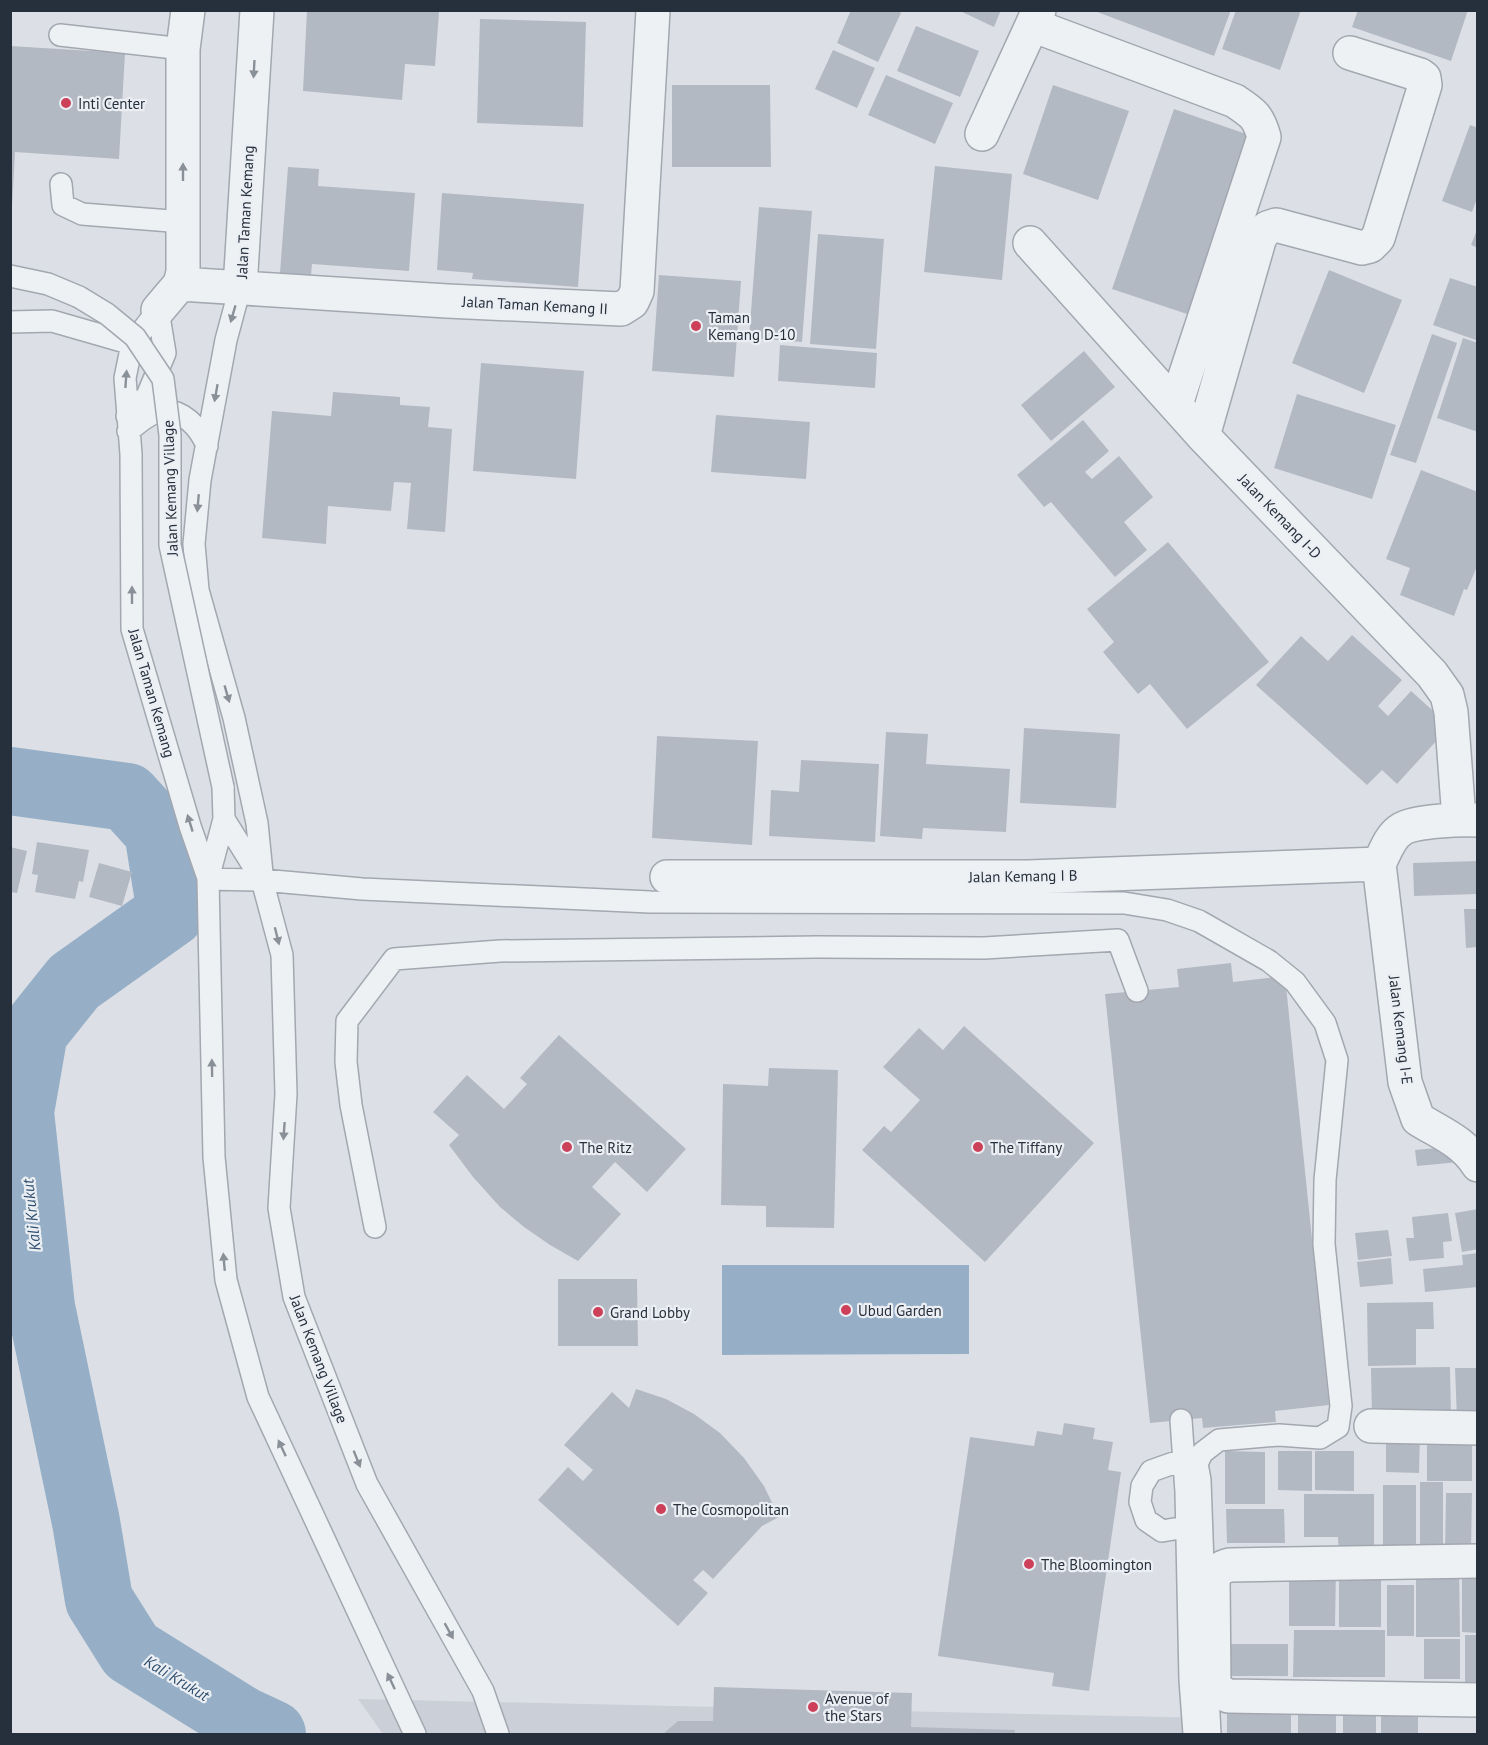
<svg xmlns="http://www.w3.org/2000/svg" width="1488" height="1745" viewBox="0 0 1488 1745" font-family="'PT Sans',sans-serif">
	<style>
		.built { fill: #cacfd8 }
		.water { fill: #96afc6 }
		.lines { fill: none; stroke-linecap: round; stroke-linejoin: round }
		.river { stroke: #96afc6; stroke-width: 68 }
		.building { fill: #b3b9c3 }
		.lane-casing { stroke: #a2a7b0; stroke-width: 24 }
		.street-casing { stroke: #a2a7b0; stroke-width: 36 }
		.lane { stroke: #eef1f4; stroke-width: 21 }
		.street { stroke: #eef1f4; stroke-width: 33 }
		.lane-bridge-casing { stroke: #a2a7b0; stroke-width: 24; stroke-linecap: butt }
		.lane-bridge { stroke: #eef1f4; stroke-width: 21 }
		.oneway { fill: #8a9098 }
		.poi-dot { fill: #cc405a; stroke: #ebeff4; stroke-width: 2 }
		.labels { text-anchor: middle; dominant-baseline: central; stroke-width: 4.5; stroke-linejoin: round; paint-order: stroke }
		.poi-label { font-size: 15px; fill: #262f3c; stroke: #ebeff4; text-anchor: start }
		.street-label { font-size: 15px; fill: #262f3c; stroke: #ebeff4 }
		.water-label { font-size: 16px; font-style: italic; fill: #314f6f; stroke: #ebeff4 }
	</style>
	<rect width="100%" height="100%" fill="#dce0e6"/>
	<path class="built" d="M358 1699 1212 1718 1219 1734H383Z"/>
	<path class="water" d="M722 1265H969V1354L722 1355Z"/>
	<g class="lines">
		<path class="river" d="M10 781 127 797 158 831 171 913 74 982 34 1032 20 1112 41 1307 86 1522 99 1600 131 1651 242 1720 272 1734"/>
	</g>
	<path class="building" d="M307 10H410L439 12 435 66 405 64 402 100 303 91Z
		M851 10H896L901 13 878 62 837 43Z
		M958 10H1001L994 27Z
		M1092 10H1231L1214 56Z
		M1236 10H1301L1280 70 1222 49Z
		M1358 10H1468L1451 61 1352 27Z
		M480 19 586 22 583 127 477 123Z
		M916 26 979 51 960 97 897 71Z
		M10 46 125 53 119 159 15 152 12 207H10Z
		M833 50 875 68 857 108 815 89Z
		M886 75 953 103 935 144 868 115Z
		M672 85H770L771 167H672Z
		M1053 85 1129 111 1098 200 1023 174Z
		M1174 109 1252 136 1190 315 1112 289Z
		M1470 125 1478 128V196L1472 212 1442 201Z
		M935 166 1012 174 1002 280 924 272Z
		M288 167 319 169 318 186 415 193 409 271 312 264 311 275 280 273Z
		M442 193 584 204 578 287 472 279 473 273 437 270Z
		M759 207 812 211 802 342 749 338Z
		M1478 227V248L1471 245Z
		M818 234 884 239 876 349 810 344Z
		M1329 270 1402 300 1364 393 1292 363Z
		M659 275 741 281 734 377 652 371Z
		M1450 278 1478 287 1476 340 1433 325Z
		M1432 334 1457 343 1416 463 1390 455Z
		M1463 338 1478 343V432L1437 418Z
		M780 345 877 353 875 388 778 381Z
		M1084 351 1115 387 1051 441 1021 405Z
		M481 363 584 371 576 479 473 471Z
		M333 392 400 397V405L430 407 428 427 452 429 445 532 407 529 411 483 394 482 391 511 328 506 326 544 262 538 272 411 331 416Z
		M1297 394 1396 425 1372 499 1274 468Z
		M716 415 810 422 806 479 711 472Z
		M1083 420 1109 451 1085 472 1092 479 1119 456 1153 497 1124 522 1147 550 1115 577 1051 502 1044 507 1017 475Z
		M1421 470 1478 492V564L1467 590 1464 589 1454 616 1400 595 1410 568 1386 559Z
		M1168 542 1269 662 1187 729 1150 684 1138 694 1103 652 1114 642 1087 609Z
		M1352 635 1402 680 1378 706 1388 716 1411 691 1450 726 1397 784 1382 770 1367 785 1256 685 1301 636 1328 661Z
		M1024 728 1120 734 1116 808 1020 803Z
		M886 732 928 734 926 764 1010 769 1006 832 923 828 922 839 880 836Z
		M657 736 758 741 752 845 652 838Z
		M801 760 879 764 875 842 769 836 771 790 799 792Z
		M37 842 89 850 83 882 79 881 75 899 35 892 38 875 32 874Z
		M10 847 27 851 17 893 10 892Z
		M1478 861V894L1414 896 1413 863Z
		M99 863 132 872 122 906 89 897Z
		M1464 909H1478V947L1466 948Z
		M1231 963 1233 982 1285 976 1329 1405 1275 1411 1276 1422 1203 1428 1202 1418 1150 1423 1105 994 1179 987 1177 969Z
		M964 1026 1094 1143 985 1262 862 1150 884 1126 891 1132 920 1100 883 1067 919 1028 943 1050Z
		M559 1035 686 1149 647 1192 615 1162 592 1187 621 1214 578 1261 550 1245 524 1227 500 1207 473 1177 449 1145 459 1135 433 1112 467 1075 504 1109 527 1084 520 1078Z
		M769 1068 838 1070 834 1228 766 1227V1206L721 1205 723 1084 768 1086Z
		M1458 1146 1459 1162 1417 1166 1415 1150Z
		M1478 1209V1249L1462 1252 1455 1213Z
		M1448 1213 1452 1241 1443 1242 1444 1258 1409 1261 1406 1238H1414L1412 1217Z
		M1388 1230 1392 1256 1358 1260 1355 1233Z
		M1478 1253V1287L1425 1292 1423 1269 1463 1265 1462 1255Z
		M1391 1258 1393 1284 1360 1287 1357 1262Z
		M558 1279H637L638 1346H558Z
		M1433 1302 1434 1329H1416V1365L1368 1366 1367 1303Z
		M1450 1367 1451 1418 1372 1419 1371 1368Z
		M1455 1368H1478V1419L1457 1420Z
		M636 1389 666 1399 694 1414 720 1433 744 1458 764 1486 779 1517 762 1526 713 1579 703 1570 693 1580 708 1593 678 1626 538 1500 568 1467 583 1481 593 1470 564 1445 612 1392 629 1408Z
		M1064 1423 1095 1428 1093 1439 1113 1442 1108 1470 1121 1472 1089 1691 1052 1686 1054 1673 938 1656 970 1437 1034 1446 1037 1431 1062 1435Z
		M1427 1432 1472 1433V1481H1427Z
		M1420 1434 1419 1473 1386 1472V1435Z
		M1225 1451 1265 1452V1504H1225Z
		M1278 1451H1312V1491L1278 1490Z
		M1315 1451H1354V1491L1315 1490Z
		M1420 1482H1443V1553H1420Z
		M1383 1485H1416V1548H1383Z
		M1446 1493H1472L1471 1553H1445Z
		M1304 1494H1374V1555H1339L1338 1537H1304Z
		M1226 1509H1284L1285 1543H1227Z
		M1462 1564H1478V1633L1462 1632Z
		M1416 1565H1459L1460 1637H1416Z
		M1289 1570H1336L1335 1626H1289Z
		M1339 1570H1381V1627H1339Z
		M1387 1585H1414V1636H1387Z
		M1294 1630H1385V1677H1293Z
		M1465 1635H1478V1685H1465Z
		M1424 1639H1460V1679H1424Z
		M1222 1644H1288V1676H1222Z
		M714 1687 912 1693 911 1727 1015 1730 1014 1734H663L678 1721H713Z
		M1227 1702 1291 1703V1734L1227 1733Z
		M1298 1713H1336V1734H1298Z
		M1376 1713V1734H1343V1714Z
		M1381 1713H1418V1734H1381Z"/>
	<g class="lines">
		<defs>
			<path id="lane" d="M60 35 183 49
				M61 184 63 205 82 214 183 222
				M10 276 48 284 79 297
				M240 288 226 340 200 480 194 544 198 590 234 718 257 823 262 873
				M158 310 132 344 125 378 131 454 132 629 190 826 208 878
				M10 322 52 321 132 344
				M127 416 147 396 165 353 158 310
				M128 431C138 424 148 413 161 411 182 408 200 428 207 446
				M223 787 224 819 208 879 214 1157 226 1280 258 1397 415 1734
				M224 819 262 880 282 955 286 1094 279 1208 294 1297 367 1484 483 1691 498 1734
				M208 879 262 880 362 889 650 902 1124 903 1167 910 1199 921 1269 961 1295 982 1325 1023 1337 1060 1325 1180 1324 1244 1341 1406 1338 1427 1320 1438 1279 1435 1219 1440 1202 1453 1197 1464 1200 1480 1204 1593
				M375 1227 351 1105 346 1062 347 1021 394 959 500 951 817 947 984 948 1118 940 1137 991
				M1181 1420 1186 1492 1190 1680 1194 1734
				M1182 1460 1151 1471 1142 1486 1140 1502 1146 1520 1162 1531 1186 1527
				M1207 1675 1210 1734"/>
			<path id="street" d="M1032 25 1235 101C1253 113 1258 116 1264 137L1176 404
				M982 134 1039 10
				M1030 243 1203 436 1432 674 1447 695 1451 712 1459 819
				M180 284 447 301 621 309 632 302 637 291 653 10
				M240 288 257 10
				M158 310 180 284 183 272V49L188 10
				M1203 436 1260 237 1267 228 1276 225 1362 248 1370 246 1378 238 1425 85 1424 78 1420 75 1350 53
				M1379 864 1405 1082 1418 1119C1440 1133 1463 1141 1478 1165
				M1379 864C1385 852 1390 836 1402 829 1415 821 1462 819 1478 820
				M667 877H1029L1379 864
				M1371 1426 1478 1428
				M1478 1561 1230 1565C1220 1567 1217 1571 1213 1580L1214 1688 1228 1696 1478 1700"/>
		</defs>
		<use href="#lane" class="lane-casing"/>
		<use href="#street" class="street-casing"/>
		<use href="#lane" class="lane"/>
		<use href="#street" class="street"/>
		<defs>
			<path id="lane-bridge" d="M79 297 107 314 135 337 163 379 170 435V545L223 787"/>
		</defs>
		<use href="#lane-bridge" class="lane-bridge-casing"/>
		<use href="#lane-bridge" class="lane-bridge"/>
	</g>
	<defs><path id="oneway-solid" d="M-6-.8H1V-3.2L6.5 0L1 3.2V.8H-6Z" transform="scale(1.5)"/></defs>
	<g class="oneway">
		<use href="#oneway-solid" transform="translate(254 69) rotate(93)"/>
		<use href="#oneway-solid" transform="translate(183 172) rotate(-90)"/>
		<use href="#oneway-solid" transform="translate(233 314) rotate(106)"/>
		<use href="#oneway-solid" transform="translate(126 379) rotate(-86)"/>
		<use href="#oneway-solid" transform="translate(216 393) rotate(100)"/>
		<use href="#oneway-solid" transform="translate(198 503) rotate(95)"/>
		<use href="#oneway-solid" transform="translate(132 595) rotate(-90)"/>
		<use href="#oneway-solid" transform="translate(227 694) rotate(74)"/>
		<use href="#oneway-solid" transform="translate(190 823) rotate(-107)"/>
		<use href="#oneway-solid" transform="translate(277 936) rotate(76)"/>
		<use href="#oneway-solid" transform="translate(212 1068) rotate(-91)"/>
		<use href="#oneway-solid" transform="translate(284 1131) rotate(94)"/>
		<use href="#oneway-solid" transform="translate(224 1262) rotate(-95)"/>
		<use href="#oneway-solid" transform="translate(282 1448) rotate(-115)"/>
		<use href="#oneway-solid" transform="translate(357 1459) rotate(68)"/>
		<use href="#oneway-solid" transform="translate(449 1631) rotate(61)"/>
		<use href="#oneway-solid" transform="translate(391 1681) rotate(-115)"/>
	</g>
	<g class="poi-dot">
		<circle cx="66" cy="103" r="6"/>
		<circle cx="696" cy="326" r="6"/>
		<circle cx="567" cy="1147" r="6"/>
		<circle cx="978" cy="1147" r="6"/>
		<circle cx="846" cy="1310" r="6"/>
		<circle cx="598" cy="1312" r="6"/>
		<circle cx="661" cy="1509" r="6"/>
		<circle cx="1029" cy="1564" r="6"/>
		<circle cx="813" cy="1707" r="6"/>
	</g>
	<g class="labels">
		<g class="poi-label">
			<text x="78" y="103">Inti Center</text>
			<text x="708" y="317">Taman<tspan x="708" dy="17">Kemang D-10</tspan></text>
			<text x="579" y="1147">The Ritz</text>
			<text x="990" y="1147">The Tiffany</text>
			<text x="858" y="1310">Ubud Garden</text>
			<text x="610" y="1312">Grand Lobby</text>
			<text x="673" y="1509">The Cosmopolitan</text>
			<text x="1041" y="1564">The Bloomington</text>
			<text x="825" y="1698">Avenue of<tspan x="825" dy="17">the Stars</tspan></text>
		</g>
		<g class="street-label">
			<text transform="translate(245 212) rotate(-87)">Jalan Taman Kemang</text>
			<text transform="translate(535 305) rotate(3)">Jalan Taman Kemang II</text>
			<text transform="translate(170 488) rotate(-92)">Jalan Kemang Village</text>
			<text transform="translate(1280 516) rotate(46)">Jalan Kemang I-D</text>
			<text transform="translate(152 693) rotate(74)">Jalan Taman Kemang</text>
			<text transform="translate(1023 876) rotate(-1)">Jalan Kemang I B</text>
			<text transform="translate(1401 1030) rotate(83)">Jalan Kemang I-E</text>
			<text transform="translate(319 1359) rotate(69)">Jalan Kemang Village</text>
		</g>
		<g class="water-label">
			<text transform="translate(31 1215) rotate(-96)">Kali Krukut</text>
			<text transform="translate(177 1678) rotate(31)">Kali Krukut</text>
		</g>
	</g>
	<rect width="1488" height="1745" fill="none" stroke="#262f3c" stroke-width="24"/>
</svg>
